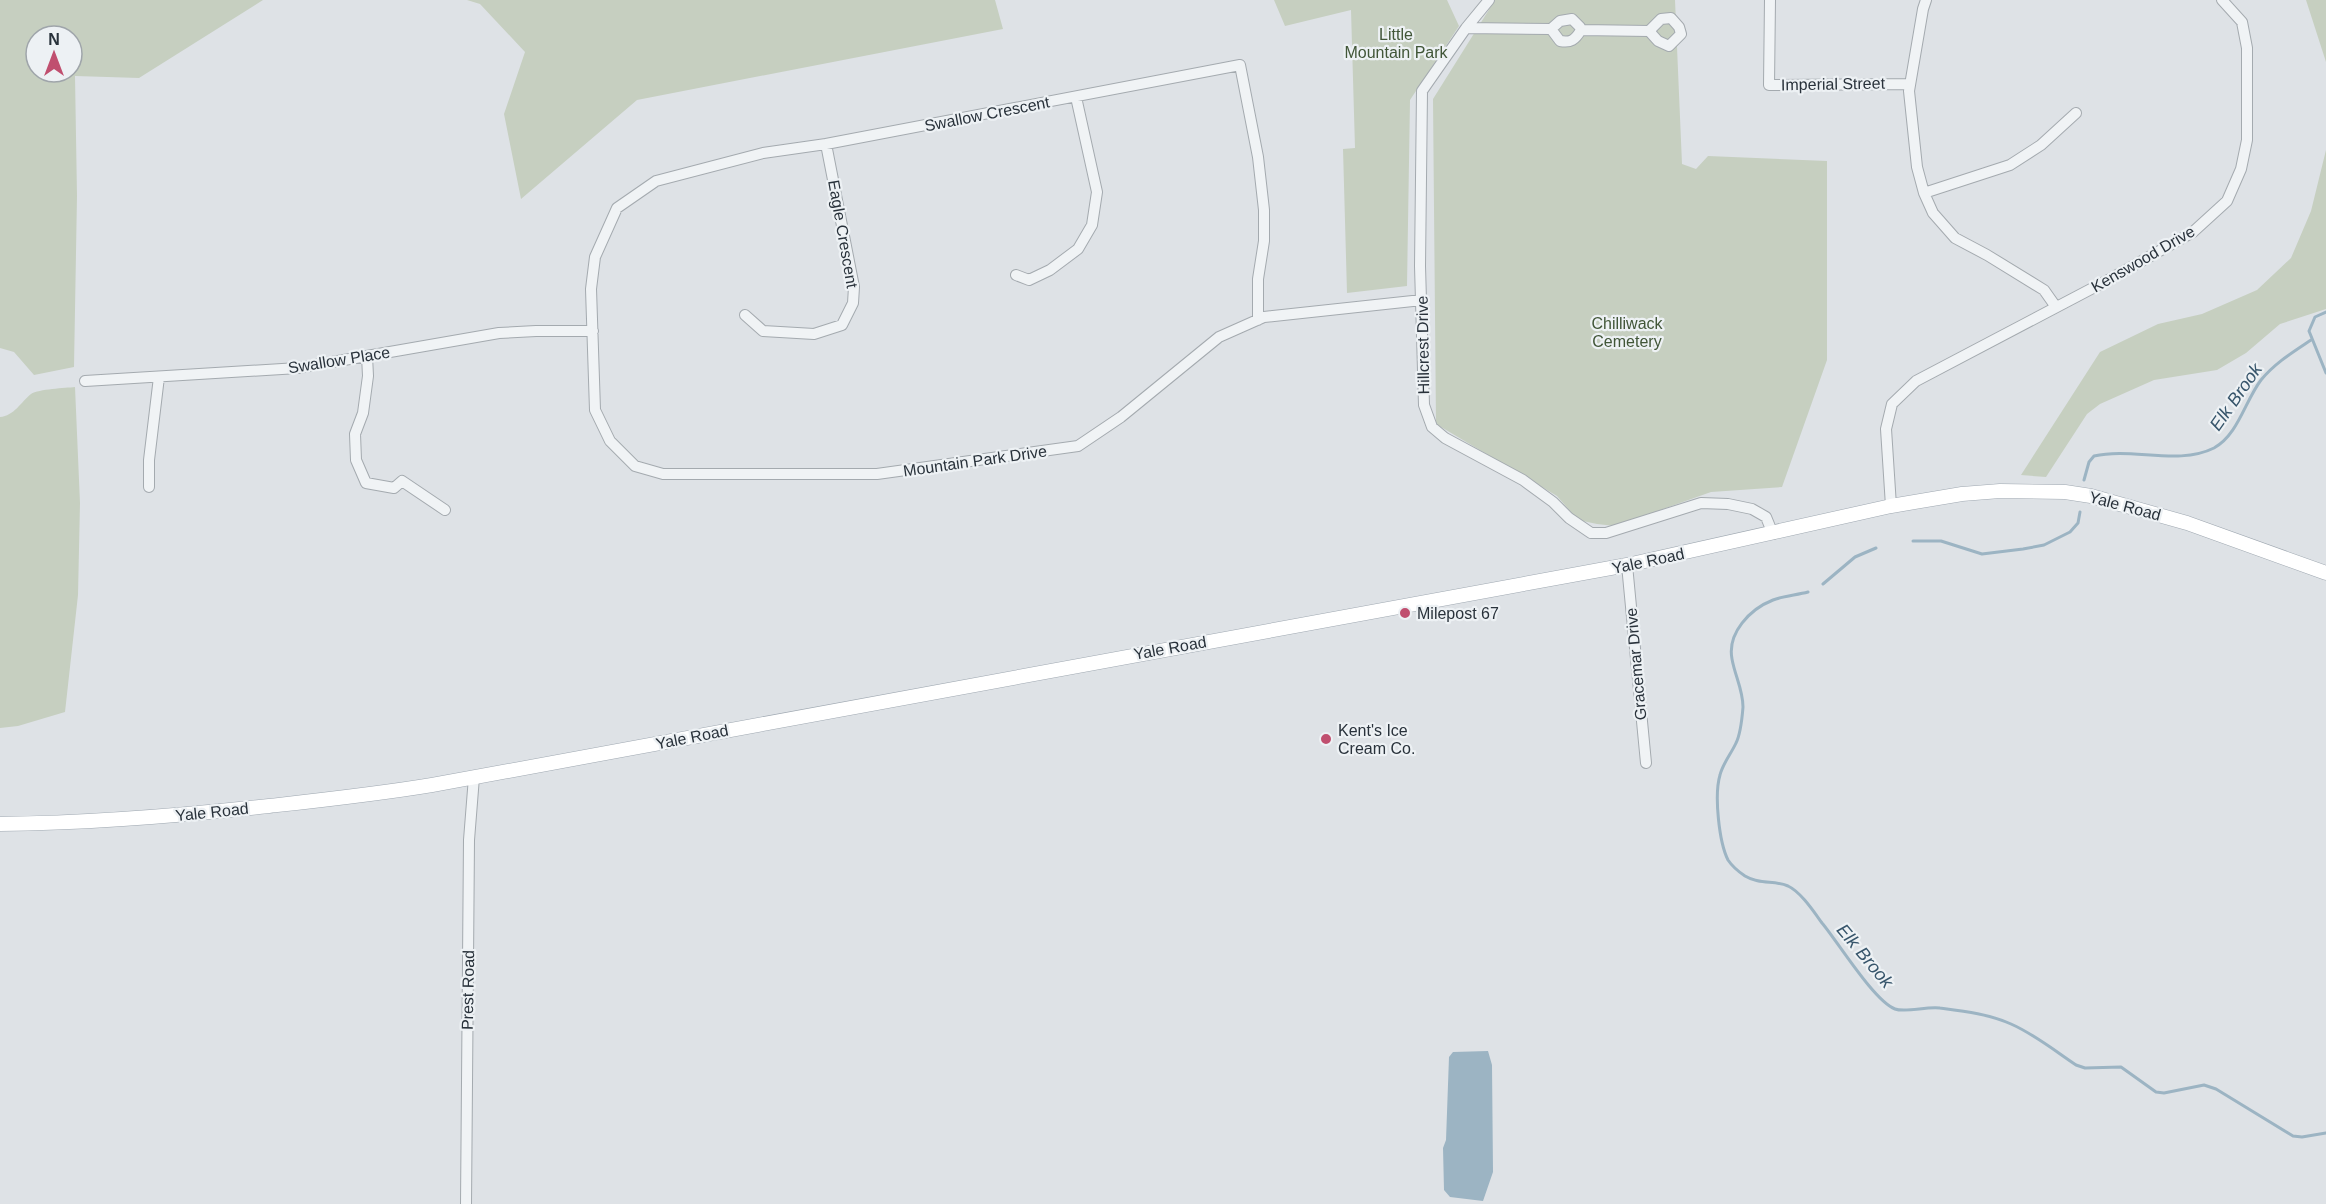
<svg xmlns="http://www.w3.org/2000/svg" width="2326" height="1204" viewBox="0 0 2326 1204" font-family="Arial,sans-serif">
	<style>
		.green { fill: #c6cfc0; fill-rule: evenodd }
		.water { fill: #9cb4c3 }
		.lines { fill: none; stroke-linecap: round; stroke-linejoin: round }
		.stream { stroke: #9cb4c3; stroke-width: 3 }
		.minor-casing { stroke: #a4aaaf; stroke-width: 12 }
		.major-casing { stroke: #9fa8b1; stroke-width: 15 }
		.minor { stroke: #f0f3f5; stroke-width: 10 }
		.major { stroke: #fff; stroke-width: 14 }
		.poi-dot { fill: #c04f6f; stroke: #edf1f4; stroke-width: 2 }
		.labels { text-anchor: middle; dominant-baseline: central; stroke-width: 4.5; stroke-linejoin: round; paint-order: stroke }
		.park-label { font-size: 16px; fill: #415638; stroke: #edf1f4 }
		.street-label { font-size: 16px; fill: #29323b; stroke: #edf1f4 }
		.poi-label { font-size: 16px; fill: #29323b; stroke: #edf1f4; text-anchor: start }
		.water-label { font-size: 18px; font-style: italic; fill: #37556b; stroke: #edf1f4 }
	</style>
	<rect width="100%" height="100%" fill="#dee2e6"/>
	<path class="green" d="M0 0H263L139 78 75 76 77 196 74 367 34 375 14 352 0 348ZM36 36H72V72H36Z
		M467 0H995L1003 29 637 100 521 199 504 114 525 52 480 4Z
		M1274 0H1447L1459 26 1410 100 1407 286 1347 293 1343 149 1355 148 1351 10 1285 26Z
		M1495 0H1675L1682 164 1696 169 1708 156 1827 161V360L1782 487 1711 492 1615 526 1597 524 1578 520 1557 496 1436 424 1433 99Z
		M2306 0H2326V62Z
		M2326 150V309L2280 324 2246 353 2217 370 2154 380 2100 404 2087 414 2046 477 2021 475 2100 352 2158 324 2202 314 2257 290 2291 258 2311 211Z
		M75 387 80 503 78 595 65 712 18 726 0 728V417C14 416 21 402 31 394 39 389 65 388 75 387Z"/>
	<path class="water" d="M1488 1051 1492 1065 1493 1172 1483 1201 1450 1197 1444 1190 1443 1148 1446 1140 1449 1057 1453 1052Z"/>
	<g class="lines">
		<path class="stream" d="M2326 312 2315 317 2309 331 2326 373
			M2084 480 2089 462 2094 456C2132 447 2178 466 2214 448 2238 435 2245 401 2261 380 2275 363 2293 352 2311 340
			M1913 541H1941L1982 554 2023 549 2044 545 2070 532 2078 523 2080 512
			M1823 584 1855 557 1876 548
			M1808 592C1797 595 1783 596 1773 600 1750 609 1727 633 1732 659 1735 676 1743 690 1743 707 1742 719 1741 733 1736 743 1731 754 1723 763 1720 775 1714 795 1719 842 1728 860 1732 866 1739 872 1745 876 1760 885 1774 880 1788 886 1801 892 1814 912 1822 923 1838 942 1874 1001 1895 1009 1906 1013 1927 1006 1940 1008 1963 1011 1989 1014 2011 1024 2034 1034 2055 1051 2076 1065L2085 1068 2121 1067 2156 1092 2164 1093 2204 1085 2216 1089 2293 1136 2302 1137 2326 1133"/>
		<defs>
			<path id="minor" d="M1489 0 1466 28 1422 91 1420 266 1424 405 1432 427 1445 438 1523 480 1553 502 1569 518 1591 533H1606L1701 503 1728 504 1752 509 1766 517 1773 534
				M1770 0 1769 85 1910 84
				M1926 0 1923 9 1909 91 1917 167 1924 193 1933 213 1955 238 1987 255 2044 290 2056 307
				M1466 28 1551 29 1560 21 1572 19 1580 27 1581 30
				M1551 29 1560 41C1571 43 1575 40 1581 30
				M1581 30 1649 31 1661 19 1671 18 1679 27 1681 34 1669 46 1658 41 1649 31
				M1924 193 2010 165 2041 145 2076 113
				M1016 275 1029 280 1050 270 1078 249 1092 225 1097 192 1076 97
				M745 315 763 331 814 334 842 325 853 303 854 287 826 144
				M1258 320V279L1264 241V210L1258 157 1240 65 826 144 763 153 656 181 617 208 595 257 591 289 595 410 610 441 635 466 663 474H877L1078 446 1121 417 1219 337 1264 317 1422 300
				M367 356 368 376 363 413 355 434 356 460 366 483 394 488 402 481 445 510
				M85 381 298 368 499 333 536 331H593
				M149 487V460L159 377
				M1891 506 1886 429 1892 404 1916 381 2110 279 2193 232 2227 201 2241 169 2247 140V48L2242 22 2222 0
				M1627 565 1646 763
				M466 1204 469 840 474 777"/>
			<path id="major" d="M0 824C92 823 177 816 269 806 323 800 378 794 432 785L1627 565 1891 506 1962 494 2000 491 2065 492 2091 496 2187 523 2326 573"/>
		</defs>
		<use href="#minor" class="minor-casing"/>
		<use href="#major" class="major-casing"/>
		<use href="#minor" class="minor"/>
		<use href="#major" class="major"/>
	</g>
	<g class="poi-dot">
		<circle cx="1405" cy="613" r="6"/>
		<circle cx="1326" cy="739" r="6"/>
	</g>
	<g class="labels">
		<g class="park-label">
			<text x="1396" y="34">Little<tspan x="1396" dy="18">Mountain Park</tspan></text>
			<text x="1627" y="323">Chilliwack<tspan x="1627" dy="18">Cemetery</tspan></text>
		</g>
		<g class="street-label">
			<text transform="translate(1833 84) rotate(-1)">Imperial Street</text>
			<text transform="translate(987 114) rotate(-11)">Swallow Crescent</text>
			<text transform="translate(843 234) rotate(80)">Eagle Crescent</text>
			<text transform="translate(2143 259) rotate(-30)">Kenswood Drive</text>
			<text transform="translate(1423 345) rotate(-91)">Hillcrest Drive</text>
			<text transform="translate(339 360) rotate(-9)">Swallow Place</text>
			<text transform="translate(975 461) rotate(-8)">Mountain Park Drive</text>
			<text transform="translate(2125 506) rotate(15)">Yale Road</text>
			<text transform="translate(1648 561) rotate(-12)">Yale Road</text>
			<text transform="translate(1170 648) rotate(-10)">Yale Road</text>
			<text transform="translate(1636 664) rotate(-95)">Gracemar Drive</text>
			<text transform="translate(692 737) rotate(-11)">Yale Road</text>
			<text transform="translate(212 812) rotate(-6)">Yale Road</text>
			<text transform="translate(468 990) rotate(-89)">Prest Road</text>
		</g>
		<g class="poi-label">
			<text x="1417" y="613">Milepost 67</text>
			<text x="1338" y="730">Kent's Ice<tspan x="1338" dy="18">Cream Co.</tspan></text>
		</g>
		<g class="water-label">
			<text transform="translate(2236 397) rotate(-55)">Elk Brook</text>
			<text transform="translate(1865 956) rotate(50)">Elk Brook</text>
		</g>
	</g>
	<g transform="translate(54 54)"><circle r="28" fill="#edf1f4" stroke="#9fa5aa" stroke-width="1.5"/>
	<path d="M0-4.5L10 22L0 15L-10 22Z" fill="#c04f6f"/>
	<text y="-9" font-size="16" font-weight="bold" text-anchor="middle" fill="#29323b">N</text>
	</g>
</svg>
